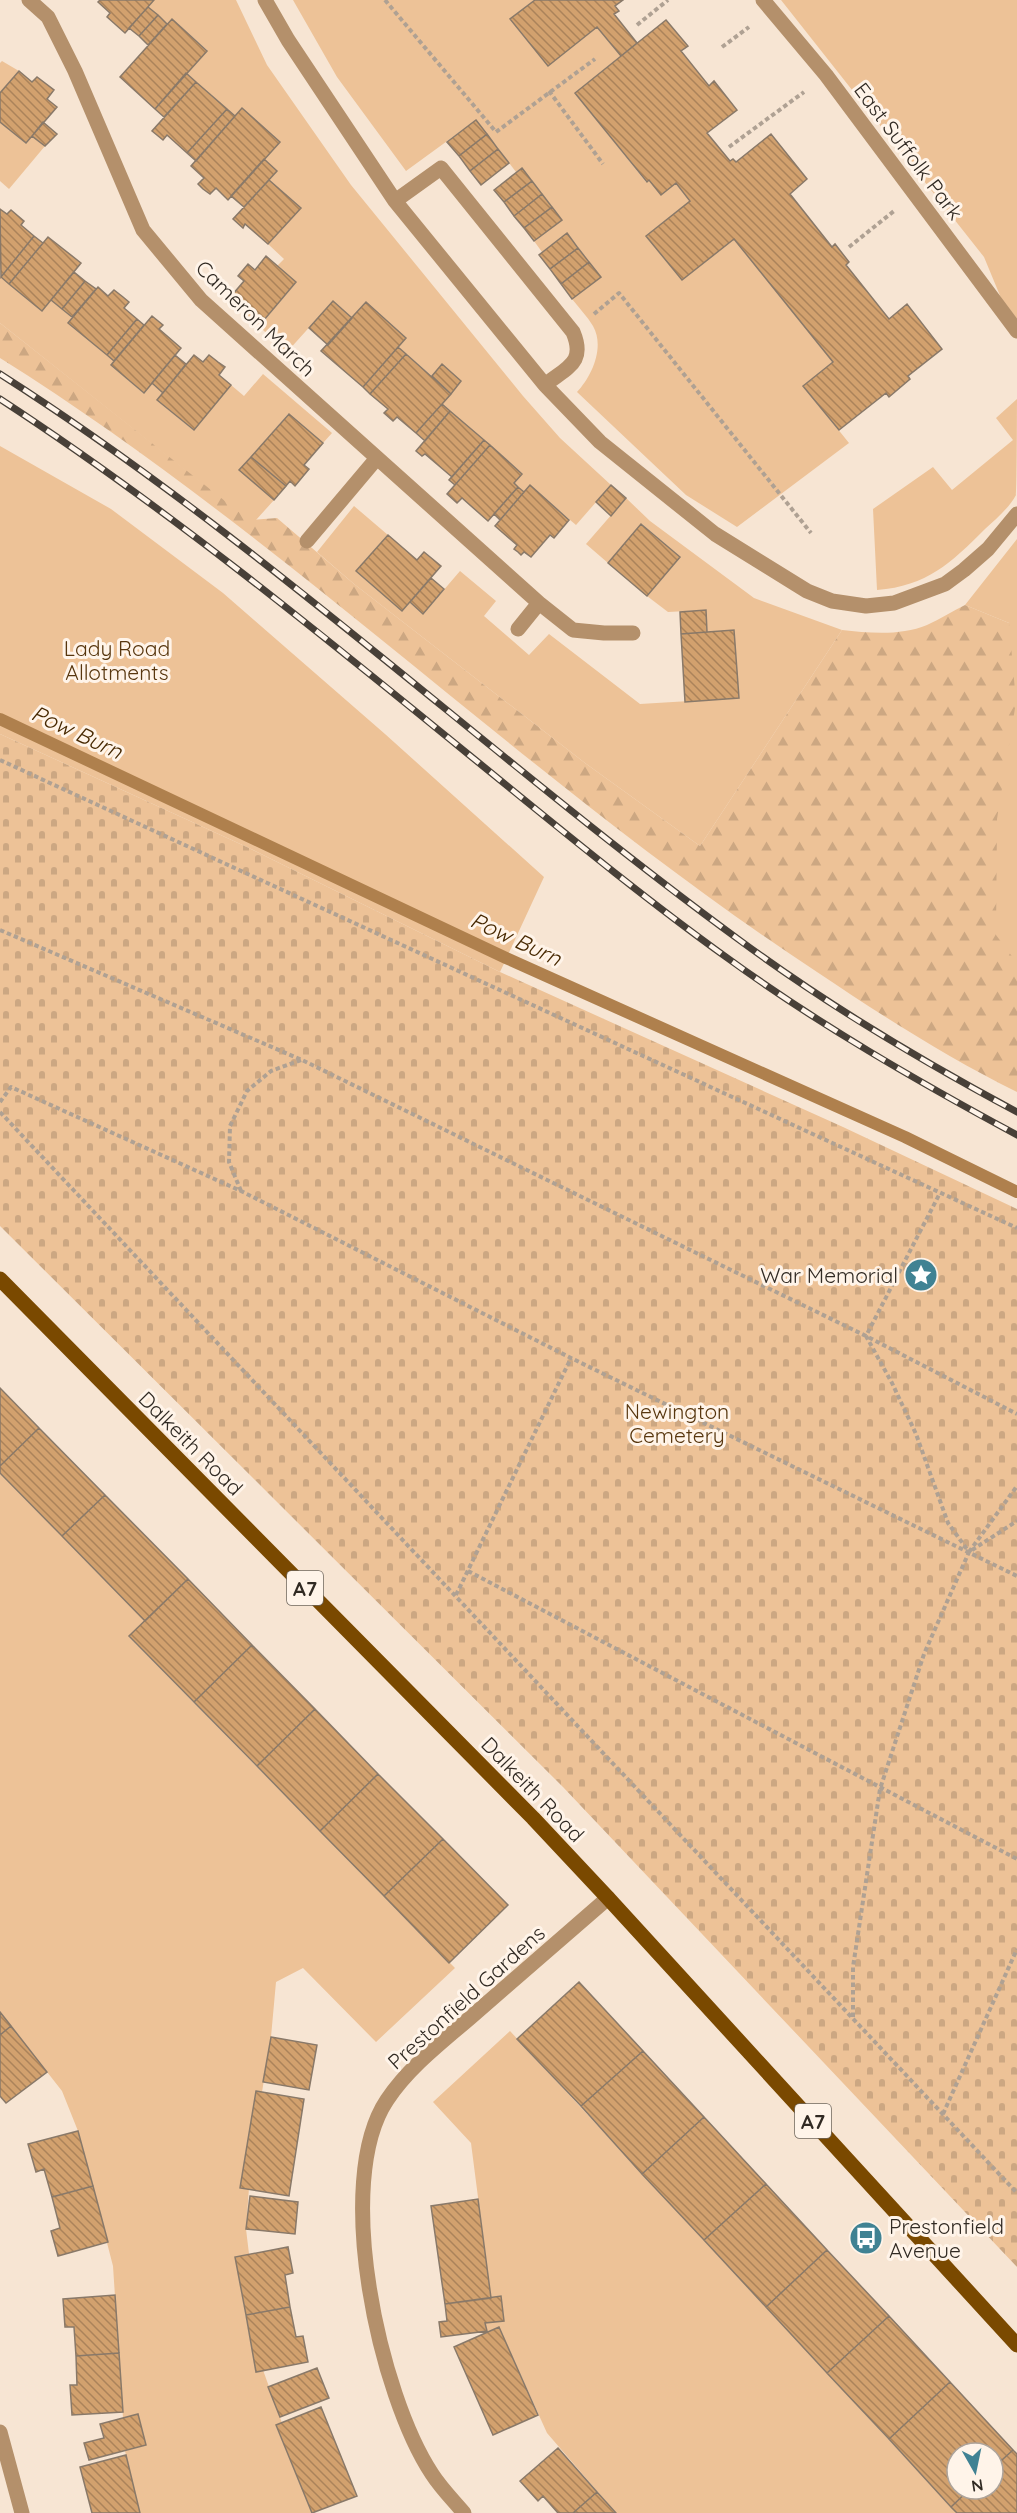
<svg xmlns="http://www.w3.org/2000/svg" width="1017" height="2513" viewBox="0 0 1017 2513" font-family="Quicksand,sans-serif">
	<style>
		.green { fill: #edc297 }
		.forest { fill: url(#forest-firs) }
		.cemetery { fill: url(#cemetery-stones) }
		.lines { fill: none; stroke-linecap: round; stroke-linejoin: round }
		.stream { stroke: #af804d; stroke-width: 12 }
		.building { fill: url(#building-back-hatch); stroke: #897969; stroke-width: 1.5 }
		.path { stroke: #afa193; stroke-width: 4; stroke-dasharray: 4.5 3; stroke-linecap: butt }
		.minor { stroke: #b4906b; stroke-width: 15 }
		.major { stroke: #7a4900; stroke-width: 15 }
		.rail-casing { stroke: #484038; stroke-width: 7 }
		.rail { stroke: #fff4e9; stroke-width: 4.5; stroke-dasharray: 14; stroke-linecap: butt }
		.labels { text-anchor: middle; dominant-baseline: central; stroke-width: 6; stroke-linejoin: round; paint-order: stroke }
		.shield { fill: #fff4e9; stroke: #6f675e; stroke-width: 1.5 }
		.shield-label { font-size: 20px; font-weight: bold; fill: #312a23 }
		.street-label { font-size: 21px; fill: #312a23; stroke: #fff4e9 }
		.park-label { font-size: 21px; fill: #58360e; stroke: #fff4e9 }
		.poi-label { font-size: 21px; fill: #312a23; stroke: #fff4e9; text-anchor: end }
		.water-label { font-size: 22px; font-style: italic; fill: #472800; stroke: #fff4e9 }
	</style>
	<defs>
		<pattern id="forest-firs" width="22" height="20" patternUnits="userSpaceOnUse" patternTransform="scale(1.5)"><rect width="22" height="20" fill="#edc297"/><path d="M5 1l3.5 6h-7zM16 11l3.5 6h-7z" fill="#cca782"/></pattern>
		<pattern id="cemetery-stones" width="16" height="16" patternUnits="userSpaceOnUse" patternTransform="scale(1.5)"><rect width="16" height="16" fill="#edc297"/><path d="M2 7V4a2 2 0 0 1 4 0v3zM10 15v-3a2 2 0 0 1 4 0v3z" fill="#cca782"/></pattern>
		<pattern id="building-back-hatch" width="6" height="6" patternUnits="userSpaceOnUse" patternTransform="scale(1.5)"><rect width="6" height="6" fill="#d2a16e"/><path d="M-1 5l2 2M0 0l6 6M5-1l2 2" fill="none" stroke="#ab835a"/></pattern>
	</defs>
	<rect width="100%" height="100%" fill="#f7e5d3"/>
	<path class="green" d="M154 0H236L267 65 351 185 523 396 560 438 611 485 576 525 530 486 524 492 514 483 522 474 442 404 461 381 442 364 432 376 398 347 406 338 366 303 352 318 333 301 287 352 229 299 233 294 264 320 296 283 277 266 284 259 268 244 301 208 269 180 277 171 264 159 279 141 242 109 235 116 186 73 207 50 172 19 167 24 148 7Z
		M293 0H535L511 19 548 66 597 27 621 56 575 93 646 182 649 180 661 195 676 183 690 201 646 236 734 239 833 362 803 386 849 443 737 527 686 495 577 392C592 376 605 347 593 326 587 316 579 308 572 299L601 277 567 233 542 252 534 241 562 220 522 168 516 172 476 120 406 171 337 77Z
		M781 0H1017V319L1001 298 984 257Z
		M2 61 19 71 0 93V63Z
		M0 122 25 143 32 136 45 146 9 189 0 181Z
		M0 276 43 310 51 300 72 317 68 323 114 361 111 365 143 393 152 383 163 393 157 400 193 430 231 385 244 396 263 374 332 433 323 443 288 414 240 470 274 500 256 520 249 521 0 323Z
		M1017 399C1017 414 1017 487 1016 495 1009 508 996 519 985 529 951 563 927 586 877 590L873 509 933 467 952 490 1013 440 996 418Z
		M0 446 111 509 223 593 385 734 544 877 500 972 249 848 0 734Z
		M626 498 650 521 754 598 842 630 700 846 585 763 354 584 317 552 354 506 388 535 356 571 402 611 410 602 424 613 460 571 496 601 484 616 529 655 549 634 640 704 739 698 734 631 707 632 706 610 668 612 647 596 680 557 642 524 608 563 586 544Z
		M1017 539V1052L960 1019 1009 623 965 605Z
		M0 1473 145 1621 129 1637 455 1968 376 2042 303 1968 276 1982 271 2037 262 2092 256 2091 246 2229 249 2254 235 2257 256 2372 263 2370 282 2423 276 2426 312 2513H140L125 2451 146 2445 138 2414 123 2418 113 2266 78 2131 62 2091 0 2012Z
		M510 2031 957 2513H616L547 2433 499 2327 487 2332 485 2323 504 2320 501 2296 491 2298 471 2143 433 2102Z"/>
	<path class="forest" d="M0 323 249 520 277 518 354 584 585 763 700 846 842 630C869 633 901 636 927 625 940 619 953 611 965 605L1009 623 1016 702 997 819 996 935 1017 963V1092C948 1058 881 1015 817 972 532 785 290 540 0 358Z"/>
	<path class="cemetery" d="M0 734 249 848 500 972 843 1127 1017 1209V2267L563 1787 0 1226Z"/>
	<g class="lines">
		<path class="stream" d="M0 719 506 958 905 1137 1017 1192"/>
	</g>
	<path class="building" d="M100 0H154L125 33 107 17 110 13 98 2Z
		M535 0H623L615 6 619 11 614 14 637 43 621 56 597 27 548 66 510 19Z
		M148 7 158 15 139 36 129 28Z
		M158 15 167 24 148 45 139 36Z
		M172 19 207 51 155 109 120 77Z
		M666 20 688 46 681 51 709 86 714 81 737 110 707 133 730 161 733 159 736 162 771 134 807 179 790 194 832 247 835 244 849 262 846 265 889 319 907 304 942 349 908 376 910 379 889 397 886 393 839 430 803 386 833 362 734 239 682 280 646 236 690 201 676 183 661 195 649 180 647 182 575 93Z
		M19 71 32 82 37 77 54 90 47 99 57 107 26 143 0 122V93Z
		M186 73 196 82 164 117 155 109Z
		M196 82 227 109 187 153 167 135 163 140 152 131Z
		M242 108 280 142 228 200 216 188 210 194 203 189 198 184 204 178 191 166Z
		M227 109 235 116 196 161 187 153Z
		M476 120 487 134 459 156 447 142Z
		M43 122 57 134 45 146 32 136Z
		M487 134 498 149 470 171 459 156Z
		M498 149 509 163 481 185 470 171Z
		M264 159 277 171 244 207 231 196Z
		M522 168 532 181 504 202 494 190Z
		M269 180 301 208 268 244 245 224 243 228 233 219Z
		M532 181 542 194 514 216 504 202Z
		M542 194 552 207 524 228 514 216Z
		M552 207 562 220 534 241 524 228Z
		M0 209 7 214 11 210 24 221 21 225 34 236 1 277Z
		M567 233 578 248 550 269 539 255Z
		M34 236 43 243 9 284 1 277Z
		M48 237 81 263 42 311 9 284Z
		M578 248 589 262 561 284 550 269Z
		M266 256 296 282 264 320 233 294 244 281 238 276 248 264 255 270Z
		M589 262 601 277 572 299 561 284Z
		M74 272 85 281 62 309 51 300Z
		M85 281 96 289 72 317 62 309Z
		M98 287 108 296 114 290 123 297 129 302 124 308 137 319 107 355 68 323Z
		M333 301 352 318 328 345 309 328Z
		M366 302 406 338 363 387 321 351Z
		M152 316 163 325 159 329 181 348 144 393 111 365Z
		M137 319 144 325 114 361 107 355Z
		M398 347 406 354 370 394 363 387Z
		M406 354 451 394 416 433 397 417 393 421 384 413 388 409 370 394Z
		M175 355 186 364 163 393 152 383Z
		M194 355 203 362 209 355 218 362 225 367 219 375 231 385 194 430 157 400Z
		M442 364 461 381 451 394 432 376Z
		M442 404 450 411 425 441 416 433Z
		M450 411 484 440 452 477 425 454 422 456 416 451Z
		M289 414 323 443 304 465 309 469 295 486 290 481 286 486 251 457Z
		M484 440 490 445 455 485 449 480Z
		M490 445 522 474 514 483 518 487 488 521 462 498 457 503 447 494Z
		M251 457 286 486 274 500 239 470Z
		M530 485 569 520 554 538 550 535 531 557 524 552 521 555 518 552 514 549 517 545 495 526Z
		M611 485 626 498 611 516 596 502Z
		M518 487 524 492 500 520 494 514Z
		M641 524 680 557 647 596 608 563Z
		M388 535 417 560 424 552 441 566 402 611 356 571Z
		M431 578 444 589 423 614 410 602Z
		M706 610 707 632 681 634 680 612Z
		M734 630 739 698 685 702 681 634Z
		M0 1388 39 1428 0 1466Z
		M39 1428 105 1495 62 1536 0 1473V1466Z
		M105 1495 188 1579 145 1621 62 1536Z
		M188 1579 252 1645 194 1702 129 1636Z
		M252 1645 315 1709 257 1766 194 1702Z
		M315 1709 378 1774 320 1831 257 1766Z
		M378 1774 443 1839 384 1896 320 1831Z
		M443 1839 508 1905 449 1963 384 1896Z
		M579 1982 643 2051 581 2106 517 2039Z
		M0 2012 11 2026 0 2035Z
		M11 2026 47 2072 6 2103 0 2096V2035Z
		M271 2037 317 2045 309 2090 263 2082Z
		M643 2051 704 2117 642 2174 581 2106Z
		M256 2091 304 2099 289 2196 240 2188Z
		M704 2117 766 2184 704 2240 642 2174Z
		M78 2131 93 2186 52 2197 44 2169 36 2172 28 2144Z
		M766 2184 827 2250 766 2307 704 2240Z
		M93 2186 108 2242 58 2256 51 2231 60 2228 52 2197Z
		M250 2196 298 2202 295 2234 246 2229Z
		M478 2199 491 2298 445 2304 431 2206Z
		M288 2247 293 2273 285 2275 290 2307 246 2315 235 2257Z
		M827 2250 889 2316 827 2373 766 2307Z
		M115 2295 119 2353 76 2356 74 2327H65L63 2299Z
		M501 2296 504 2321 485 2323 487 2331 441 2337 439 2322 447 2321 445 2304Z
		M290 2307 296 2337 303 2336 308 2362 256 2372 246 2315Z
		M889 2316 950 2382 889 2439 827 2373Z
		M499 2327 538 2415 493 2435 454 2347Z
		M119 2353 123 2412 72 2415 70 2385H77L76 2356Z
		M317 2368 329 2398 280 2417 268 2387Z
		M950 2382 1013 2450 993 2468V2453H957V2489H970L951 2507 889 2439Z
		M321 2407 357 2496 312 2513 276 2425Z
		M138 2414 146 2445 89 2460 84 2443 104 2438 100 2424Z
		M558 2448 597 2492 573 2513H558L543 2496 538 2501 520 2481Z
		M1013 2450 1017 2454V2513H957L951 2507 970 2489H993V2468Z
		M126 2455 140 2513H92L80 2467Z
		M597 2492 616 2513H573Z"/>
	<g class="lines">
		<path class="path" d="M385 0 496 132 595 59
			M637 25 668 0
			M722 47 749 27
			M549 91 603 164
			M729 147 804 92
			M849 247 894 211
			M594 314 619 293 811 533
			M0 760 1017 1228
			M0 930 302 1060 866 1336 1017 1414
			M0 1102 11 1087 241 1191 571 1358 1017 1576
			M0 1112 1017 2193
			M241 1191 229 1162 230 1126 247 1091 271 1071 301 1060
			M972 1550 1017 1521
			M969 1552 1017 1486
			M468 1571 1017 1859
			M456 1595 571 1358
			M853 2017V1967L880 1789 924 1654 969 1552 948 1523 916 1434 892 1383 866 1336 940 1193
			M943 2114 1017 1949"/>
		<path class="minor" d="M29 0 48 17 75 71 143 230 201 300 539 603 573 630 604 633H633
			M265 0 288 40 395 201 545 385 600 442 715 534 807 591 832 601 866 606 894 603 945 584 964 570 988 549 1017 514
			M763 0 826 75 1017 331
			M395 201 441 168 573 332C586 363 567 367 545 385
			M307 541 377 458
			M518 629 539 603
			M0 2432 22 2513
			M464 2513C453 2500 441 2488 432 2474 380 2396 332 2182 387 2100 409 2067 442 2042 471 2017 517 1977 563 1937 608 1898"/>
		<path class="major" d="M0 1279 533 1818 608 1898 1017 2345"/>
		<defs>
			<path id="rail" d="M0 374C262 541 488 756 738 939 826 1004 920 1060 1017 1112
				M0 399C164 506 316 630 468 754 553 823 637 893 726 957 818 1024 917 1081 1017 1135"/>
		</defs>
		<use href="#rail" class="rail-casing"/>
		<use href="#rail" class="rail"/>
	</g>
	<defs>
		<symbol id="sight-disc" viewBox="-11 -11 22 22"><circle r="9.5" fill="#408293" stroke="#fff4e9"/><path d="M0-6L1.8-2.2L6-1.7L2.9 1.2L3.7 5.4L0 3.3L-3.7 5.4L-2.9 1.2L-6-1.7L-1.8-2.2Z" fill="#fff"/></symbol>
		<symbol id="bus-disc" viewBox="-11 -11 22 22"><circle r="9.5" fill="#408293" stroke="#fff4e9"/><path d="M-5-6H5V4H4V6H2V4H-2V6H-4V4H-5ZM-3.5-4V0h7V-4ZM-3.5 1.2v1.5H-2V1.2ZM2 1.2v1.5H3.5V1.2Z" fill="#fff"/></symbol>
	</defs>
	<g fill-rule="evenodd">
		<use href="#sight-disc" x="902" y="1256" width="38" height="38"/>
		<use href="#bus-disc" x="847" y="2219" width="38" height="38"/>
	</g>
	<g class="labels">
		<g class="shield">
			<rect x="287" y="1571" width="36" height="34" rx="4.5"/>
			<rect x="795" y="2104" width="36" height="34" rx="4.5"/>
		</g>
		<g class="shield-label">
			<text x="305" y="1588">A7</text>
			<text x="813" y="2121">A7</text>
		</g>
		<g class="street-label">
			<text transform="translate(909 151) rotate(53)">East Suffolk Park</text>
			<text transform="translate(256 318) rotate(44)">Cameron March</text>
			<text transform="translate(191 1443) rotate(45)">Dalkeith Road</text>
			<text transform="translate(533 1789) rotate(46)">Dalkeith Road</text>
			<text transform="translate(466 1997) rotate(-42)">Prestonfield Gardens</text>
		</g>
		<g class="park-label">
			<text x="117" y="648">Lady Road<tspan x="117" dy="24">Allotments</tspan></text>
			<text x="677" y="1411">Newington<tspan x="677" dy="24">Cemetery</tspan></text>
		</g>
		<g class="poi-label">
			<text x="898" y="1275">War Memorial</text>
			<text x="889" y="2226" text-anchor="start">Prestonfield<tspan x="889" dy="24">Avenue</tspan></text>
		</g>
		<g class="water-label">
			<text transform="translate(77 732) rotate(25)">Pow Burn</text>
			<text transform="translate(516 939) rotate(25)">Pow Burn</text>
		</g>
	</g>
	<g transform="translate(975 2471) rotate(171)"><circle r="28" fill="#fff4e9" stroke="#ada39a" stroke-width="1.5"/>
	<path d="M0-4.5L10 22L0 15L-10 22Z" fill="#408293"/>
	<text y="-9" font-size="16" font-weight="bold" text-anchor="middle" fill="#312a23">N</text>
	</g>
</svg>
